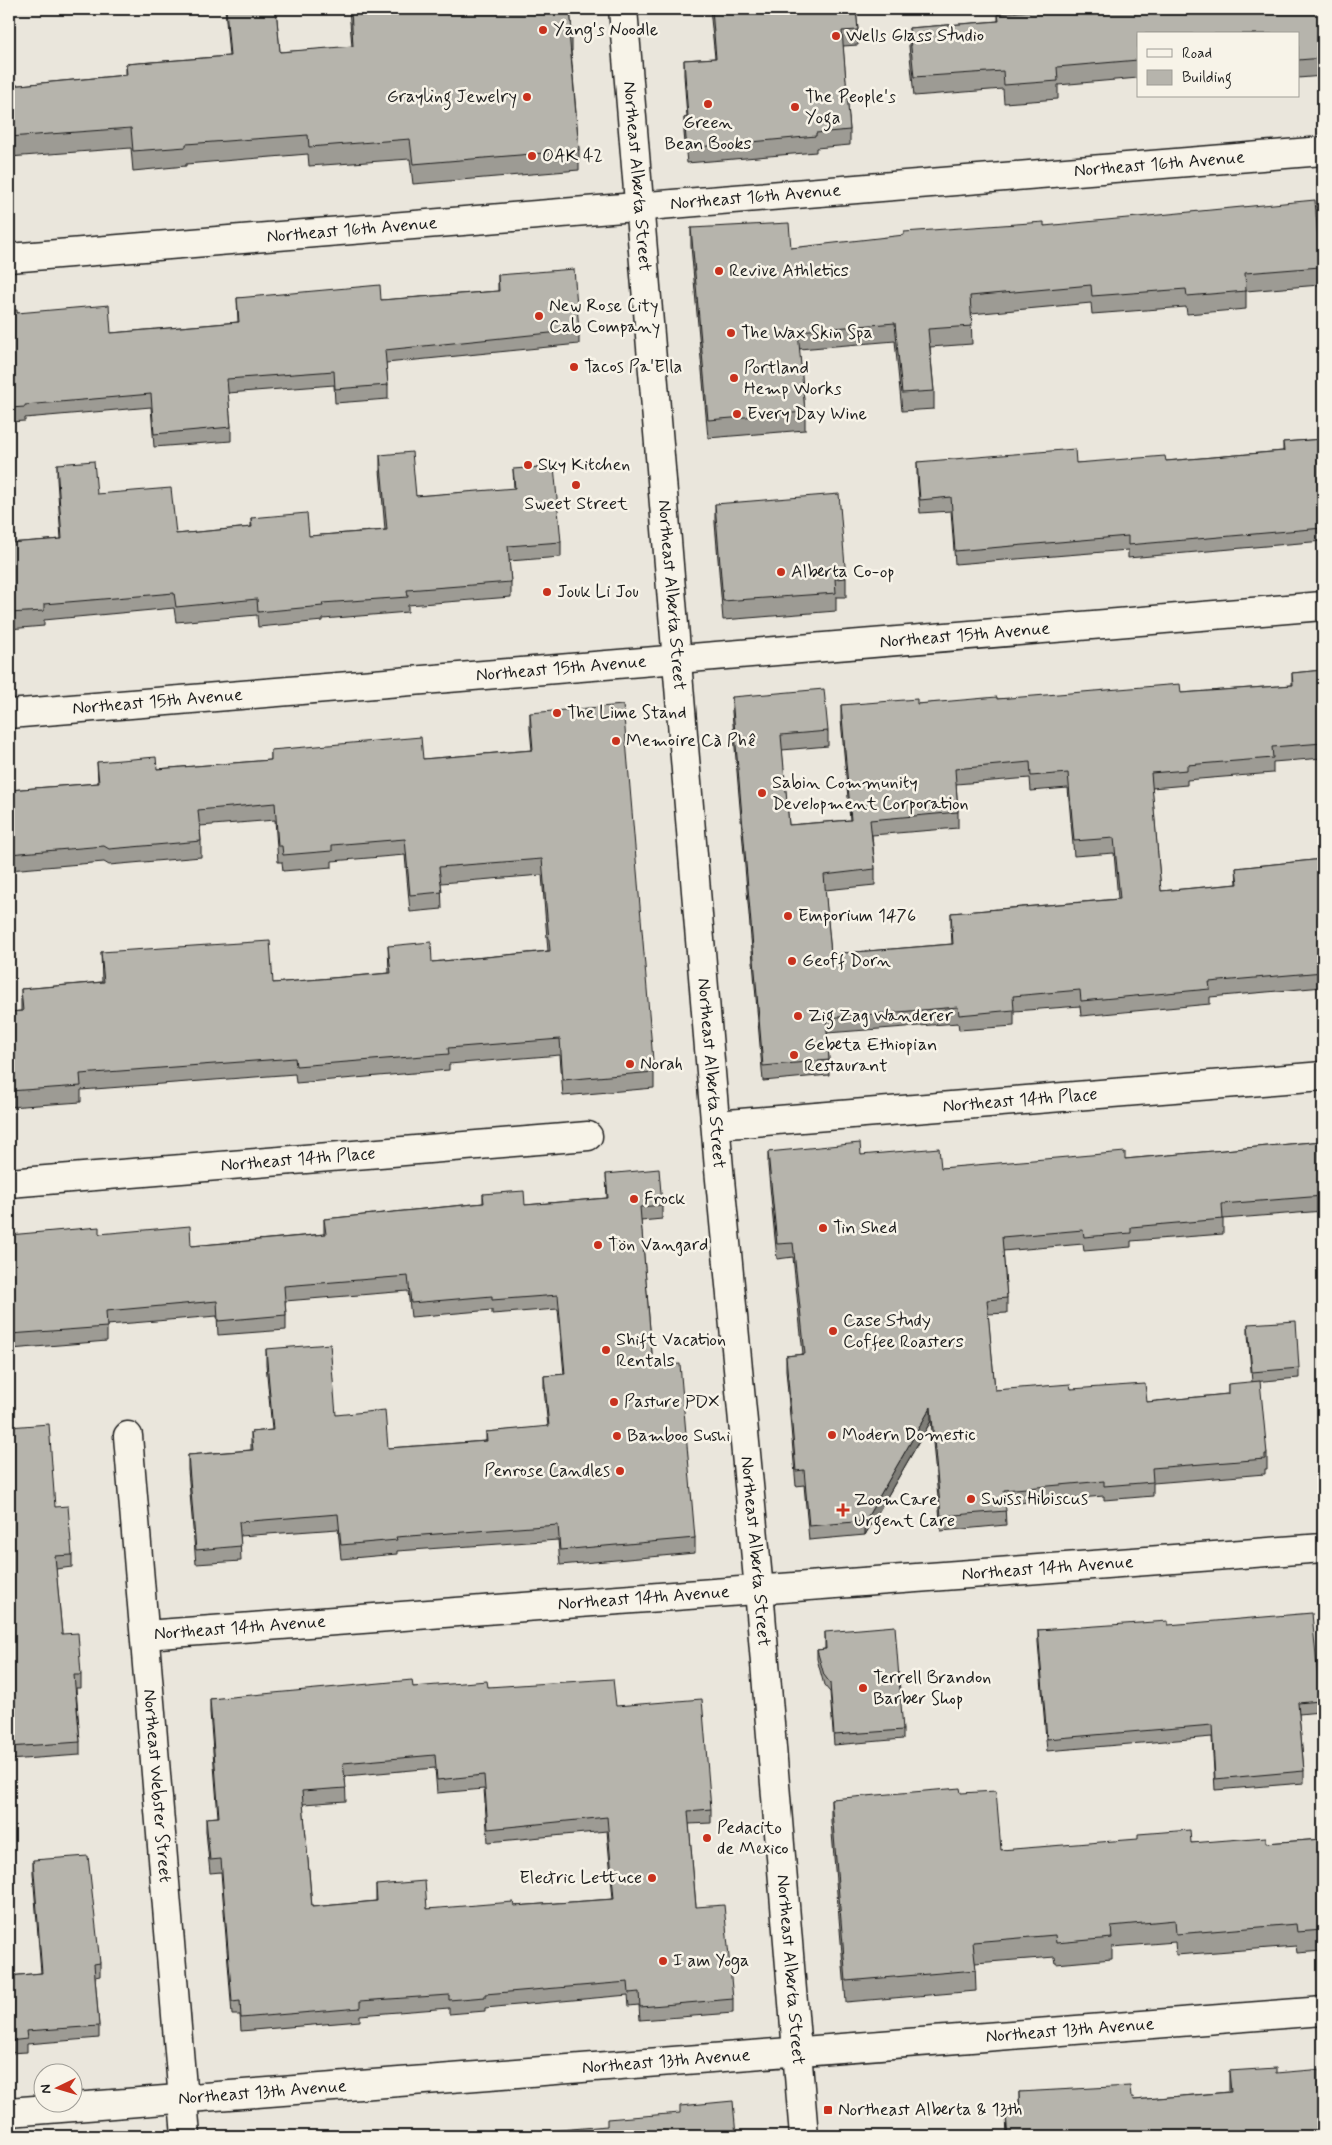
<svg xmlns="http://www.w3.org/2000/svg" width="1332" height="2145" viewBox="0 0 1332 2145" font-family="Mynerve,sans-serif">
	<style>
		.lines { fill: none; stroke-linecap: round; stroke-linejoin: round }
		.minor-casing { stroke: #1c1c1c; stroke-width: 31 }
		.minor { stroke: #f7f3e8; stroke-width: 28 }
		.wall { fill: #9d9b94; stroke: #1c1c1c; fill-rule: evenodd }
		.shaded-wall { fill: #7f7e78; stroke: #1c1c1c }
		.building { fill: #b6b4ac; stroke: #1c1c1c; fill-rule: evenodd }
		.poi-dot { fill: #c8321e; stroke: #f7f3e8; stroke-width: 2 }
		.labels { text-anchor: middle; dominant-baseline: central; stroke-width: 5; stroke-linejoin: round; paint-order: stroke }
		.poi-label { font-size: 18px; fill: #1c1c1c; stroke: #f7f3e8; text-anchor: start }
		.street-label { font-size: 18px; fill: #1c1c1c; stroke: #f7f3e8 }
	</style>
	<rect width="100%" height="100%" fill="#eae6dc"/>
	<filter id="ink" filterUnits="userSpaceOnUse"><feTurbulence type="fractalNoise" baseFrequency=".02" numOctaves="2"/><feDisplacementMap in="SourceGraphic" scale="10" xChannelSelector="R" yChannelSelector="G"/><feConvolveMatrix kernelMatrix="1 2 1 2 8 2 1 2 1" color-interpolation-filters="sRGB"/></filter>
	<g filter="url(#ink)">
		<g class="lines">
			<defs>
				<g id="minor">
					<path id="s1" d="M623 9 719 1169 759 1590 804 2136"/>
					<path id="s2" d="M9 258 1323 151"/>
					<path id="s3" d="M9 714 1323 606"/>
					<path id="s4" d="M716 1125 1323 1076"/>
					<path id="s5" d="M9 1183 588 1136"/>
					<path id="s6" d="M128 1436 186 2136"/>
					<path id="s7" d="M145 1635 1323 1548"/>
					<path id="s8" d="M9 2112 1323 2011"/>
				</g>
			</defs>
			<use href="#minor" class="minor-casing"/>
			<use href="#minor" class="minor"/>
		</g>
		<path class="wall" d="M225 9H276L280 52 352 47 349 9H570L572 32V51H571L579 150V170L413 184 410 159 309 166 308 154 186 164V166L133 171 131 148 9 157V86L126 75V64L229 56Z
			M710 9H856L858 30V45L843 46 850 130V145L816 148V152L687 163 684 133V118L687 117 684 75V60L715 58Z
			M1323 9V76L1298 78V34H1138V78L1058 85V99L1004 103 1003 89 914 96 909 46V28L998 21V14Z
			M1044 226 1320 267V285L1246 291V309L1187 314 1186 307 1092 314 1091 303 971 314 972 344 930 347 934 391V409L902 411 895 341 799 349 805 412V430L708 438 691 246V228L791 248Z
			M498 275 579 330V344L386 363 388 385V399L335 403 334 385 228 393 231 427V441L154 447 151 407 25 418V421L9 422V311L111 333 238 322 237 298 381 300 498 291Z
			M1323 439V541L1128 558V550L955 564 951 511 920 513 917 475V462L1076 463 1166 461 1283 451V442Z
			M380 455 416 496 514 489 513 469 561 542V557L509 561 511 582V597L408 605V612L323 619V621L258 627 257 615 176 622 174 608 44 620V626L9 629V543L61 539 57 479V464L97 494 176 534 251 527V518L309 536 385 530 380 470Z
			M715 504 846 578V597H836V611L723 620 715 523Z
			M1323 670V758L1273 762V773L1187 780V785L1152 788 1161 891 1237 884 1236 868 1323 859V987L1210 997V1004L1081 1016 1080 1006 1014 1011V1026L959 1030 958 1023 827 1033 829 1060V1075L763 1081 732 712V697L828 731V746L782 750 789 825 850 820 841 720V705L917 704 997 699 1181 693 1292 685V673ZM1030 778 1031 791 1068 788 1074 856 1114 853 1118 899 951 913V928L952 944 831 954 825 890 875 885V869L872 835 958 828V812L956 784Z
			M530 713 654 1072V1088L563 1096 560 1055 449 1064V1070L296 1083 295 1074 81 1090V1102L9 1107V1012L21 1011V989L102 982 101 952 273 983 389 973 388 946 432 962 548 951 542 875 441 883 442 909 410 912 405 855 332 861V867L283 871 282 862H278L275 820 200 826 201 841V857L109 865 104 862 9 870V790L98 783 97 762 157 769 271 760V750L423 759 532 750 530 729Z
			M1323 1141V1211L1223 1219V1234L1131 1241V1247L1084 1251 1083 1244 1003 1251 1007 1298V1313L988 1314 995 1390 1071 1389 1147 1402 1228 1394V1384L1267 1454V1469H1265V1474L1153 1483V1496L1104 1500V1496L1005 1504 1006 1525 941 1531 931 1421 865 1535 809 1540 804 1485 796 1486 786 1370V1356L803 1354 793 1257 777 1259 768 1166V1152L861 1155 941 1168 1125 1159Z
			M606 1174 662 1205V1219L641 1221 653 1366 695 1538V1553L560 1565 558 1540 397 1551V1554L341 1559 338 1529 240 1536 241 1561 196 1564 188 1470V1455L251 1450V1432L272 1430 266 1364V1349L336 1415 388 1448 486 1441V1432L548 1427 544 1390V1376L564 1374 558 1309 492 1314V1310L411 1317 408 1291 285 1301 286 1315V1330L218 1335 217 1316 107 1325V1341L11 1349V1359H9V1235L99 1234 191 1246 324 1234V1219L483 1203V1194L525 1205 607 1198Z
			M1248 1324 1299 1368V1378L1252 1382 1248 1334Z
			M9 1427 55 1507 72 1555V1567L56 1569 62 1634 81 1675V1688H76L80 1742V1755L9 1760Z
			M1168 1625 1320 1701V1712L1299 1714 1304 1771V1783L1215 1790 1212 1737 1047 1751 1038 1642V1630Z
			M825 1632 903 1730V1739L834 1745 830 1692 824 1685 817 1659V1650L825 1649Z
			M413 1687H488L616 1706 711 1809V1823L689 1824 696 1907 733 1999V2013L640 2020 639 2005 629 2006 628 1995 485 2008V2011L449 2014V2008L360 2015V2021L241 2031 240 2015H232L221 1872 210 1873 206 1831V1818L218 1817 210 1712V1699ZM435 1768 437 1793 484 1789 488 1842 607 1831 613 1899 514 1906 427 1909 376 1885V1901L312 1907 303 1804 346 1801 345 1776Z
			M961 1793 1001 1850 1191 1843H1266L1323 1839V1951L1297 1953 1296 1946 1176 1955 1175 1942 1112 1947V1959L1056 1964 1055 1957 975 1963 976 1991 846 2002 831 1821V1799Z
			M33 1860 100 1963V1976L95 1977 99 2026V2038L27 2044V2052L9 2053V1976L41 1973 33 1873Z
			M1229 2071 1276 2073 1323 2136H1007L1006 2115 1019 2114V2092L1131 2097 1134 2100 1229 2092Z"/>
		<path class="shaded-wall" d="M931 1407V1421L865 1535V1521Z"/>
		<path class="building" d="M226 9H276L280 52 353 46 351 9H570L572 32H569L579 150 413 164 410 139 309 147 308 135 186 144V147L133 151 131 128 9 137V86L127 75 126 64 230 56Z
			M712 9H856L858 30 842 31 850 130 816 133V136L687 148 684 118 688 117 684 60 716 58Z
			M1055 9H1323V58L1298 60V34H1138V60L1057 67 1058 81 1004 85 1003 71 914 77 909 28 999 21 998 14Z
			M1315 200 1320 267 1245 273 1246 291 1187 296 1186 289 1092 296 1091 285 970 296 972 326 928 329 934 391 902 393 895 323 798 331 805 412 708 420 691 228 789 223 791 248 904 235V232L1044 222V226Z
			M574 269 579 330 385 350 388 385 335 389 334 371 227 379 231 427 154 434 151 394 25 405V407L9 408V311L17 310V313L109 305 111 333 239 322 237 298 380 285 381 300 499 291 498 275Z
			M1323 439V528L1128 545V536L955 551 951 497 920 500 917 462 1075 449 1076 463 1165 456 1166 461 1284 451 1283 442Z
			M412 452 416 496 515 488 513 469 554 466 561 542 508 546 511 582 407 590 408 597 322 603 323 606 258 612 257 599 176 607 174 593 44 604V611L9 613V543L62 539 57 464 94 461 97 494 171 488 176 534 252 527 251 518 307 513 309 536 387 530 380 455Z
			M839 494 846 578 835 579 836 593 723 601 715 504Z
			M1323 670V743L1272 747 1273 758 1187 765V770L1151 773 1161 891 1238 884 1236 868 1323 859V972L1209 982 1210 989 1081 1001 1080 990 1013 996 1014 1010 959 1015 958 1007 826 1018 829 1060 763 1066 732 697 824 689 828 731 781 735 789 825 851 820 841 705 917 699V704L997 697V699L1180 684 1181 693 1293 685 1292 673ZM1030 762 1031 776 1068 773 1074 841 1114 838 1120 899 951 913 953 944 831 954 824 875 875 869 870 820 958 812 955 769Z
			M623 705 654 1072 563 1080 560 1039 448 1048 449 1054 296 1066 295 1058 80 1074 81 1086 9 1091V1012L23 1011 21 989 104 982 101 952 270 941 273 983 391 973 388 946 431 942 432 962 550 951 542 859 439 867 442 892 410 895 405 839 332 845V851L283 855 282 846H278L275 803 198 810 201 841 109 849 104 846 9 854V790L99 783 97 762 156 757 157 769 271 760V750L421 737 423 759 533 750 530 713Z
			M1323 1141V1196L1222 1204 1223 1219 1131 1227V1233L1084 1237 1083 1230 1002 1237 1007 1298 987 1300 995 1390 1070 1384 1071 1389 1145 1384 1147 1402 1228 1394V1384L1260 1381 1267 1454H1265V1459L1152 1468 1153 1482 1104 1486V1481L1004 1490 1006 1511 941 1516 931 1407 865 1521 809 1526 804 1470 796 1471 786 1356 805 1354 793 1243 777 1244 768 1152 860 1143 861 1155 939 1148 941 1168 1125 1152V1159Z
			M659 1169 662 1205 640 1207 653 1366 680 1364 695 1538 560 1550 558 1525 396 1537 397 1540 341 1545 338 1514 239 1522 241 1546 196 1550 188 1455 253 1450 251 1432 273 1430 266 1349 330 1344 336 1415 385 1410 388 1448 487 1441 486 1432 549 1426 544 1376 565 1374 558 1295 492 1300V1296L411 1303 408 1276 284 1286 286 1315 218 1321 217 1301 106 1311 107 1327 10 1334 11 1345H9V1235L99 1227V1234L190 1226 191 1246 326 1234 324 1219 484 1203 483 1194 524 1191 525 1205 608 1198 606 1174Z
			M1296 1321 1299 1368 1252 1372 1248 1324Z
			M49 1424 55 1507 68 1506 72 1555 55 1556 62 1634 78 1633 81 1675H74L80 1742 9 1747V1427Z
			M1312 1613 1320 1701 1298 1703 1304 1771 1215 1779 1212 1725 1047 1739 1038 1630 1168 1621V1625Z
			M895 1626 903 1730 834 1735 830 1683 824 1675 817 1650 826 1649 825 1632Z
			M613 1679 616 1706 702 1699 711 1809 688 1811 696 1907 724 1905 733 1999 640 2007 639 1992 629 1993 628 1982 485 1994V1997L449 2000V1995L360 2001V2008L241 2018 240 2001 232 2002 221 1859 210 1860 206 1818 219 1817 210 1699 412 1680 413 1687 487 1681 488 1687ZM435 1755 437 1780 484 1775 488 1829 607 1817 614 1899 514 1906 513 1902 427 1909 425 1881 376 1885 377 1901 312 1907 302 1791 346 1788 343 1763Z
			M960 1788 961 1793 996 1791 1001 1850 1138 1839V1834L1190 1830 1191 1843 1266 1837V1843L1323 1839V1930L1297 1932 1296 1924 1176 1934 1175 1920 1111 1926 1112 1938 1056 1943 1055 1935 973 1942 976 1970 846 1981 831 1799Z
			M88 1856 100 1963 94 1964 99 2026 26 2031 27 2039 9 2041V1976L42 1973 33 1860Z
			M1276 2068V2073L1323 2069V2136H1008L1006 2115 1020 2114 1019 2092 1130 2086 1131 2097H1133L1134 2100 1231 2092 1229 2071Z
			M733 2101 736 2136H461V2135L511 2131 512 2134 607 2126V2119L680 2113V2106Z"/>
	</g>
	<g class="poi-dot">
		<circle cx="543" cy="30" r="5"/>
		<circle cx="836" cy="36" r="5"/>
		<circle cx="527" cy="97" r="5"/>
		<circle cx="708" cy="104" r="5"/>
		<circle cx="795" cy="107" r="5"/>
		<circle cx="532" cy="156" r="5"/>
		<circle cx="719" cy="271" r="5"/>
		<circle cx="539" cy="316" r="5"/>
		<circle cx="731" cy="333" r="5"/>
		<circle cx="574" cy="367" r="5"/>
		<circle cx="734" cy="378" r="5"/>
		<circle cx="737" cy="414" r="5"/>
		<circle cx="528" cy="465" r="5"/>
		<circle cx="576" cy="485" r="5"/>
		<circle cx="781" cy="572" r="5"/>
		<circle cx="547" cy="592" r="5"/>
		<circle cx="557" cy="713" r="5"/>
		<circle cx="616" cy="741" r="5"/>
		<circle cx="762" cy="793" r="5"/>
		<circle cx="788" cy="916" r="5"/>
		<circle cx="792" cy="961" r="5"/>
		<circle cx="798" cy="1016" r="5"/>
		<circle cx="794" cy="1055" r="5"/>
		<circle cx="630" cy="1064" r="5"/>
		<circle cx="634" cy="1199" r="5"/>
		<circle cx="823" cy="1228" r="5"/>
		<circle cx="598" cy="1245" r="5"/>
		<circle cx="833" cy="1331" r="5"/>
		<circle cx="606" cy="1350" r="5"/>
		<circle cx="614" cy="1402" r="5"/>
		<circle cx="832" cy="1435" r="5"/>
		<circle cx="617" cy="1436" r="5"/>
		<circle cx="620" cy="1471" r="5"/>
		<circle cx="971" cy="1499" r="5"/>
		<path d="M840.5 1502.5h5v5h5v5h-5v5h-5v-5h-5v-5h5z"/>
		<circle cx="863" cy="1688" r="5"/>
		<circle cx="707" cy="1838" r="5"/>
		<circle cx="652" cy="1878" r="5"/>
		<circle cx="663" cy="1961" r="5"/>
		<rect x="823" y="2105" width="10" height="10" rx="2.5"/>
	</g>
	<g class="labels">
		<g class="poi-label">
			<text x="553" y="30">Yang's Noodle</text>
			<text x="846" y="36">Wells Glass Studio</text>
			<text x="517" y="97" text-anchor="end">Grayling Jewelry</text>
			<text x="805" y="97">The People's<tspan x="805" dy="21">Yoga</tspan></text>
			<text x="708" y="123" text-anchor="middle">Green<tspan x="708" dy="21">Bean Books</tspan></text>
			<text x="542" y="156">OAK 42</text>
			<text x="729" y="271">Revive Athletics</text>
			<text x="549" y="306">New Rose City<tspan x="549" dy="21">Cab Company</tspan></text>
			<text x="741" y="333">The Wax Skin Spa</text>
			<text x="584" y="367">Tacos Pa'Ella</text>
			<text x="744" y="368">Portland<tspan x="744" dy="21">Hemp Works</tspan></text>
			<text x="747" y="414">Every Day Wine</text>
			<text x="538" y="465">Sky Kitchen</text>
			<text x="576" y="504" text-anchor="middle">Sweet Street</text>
			<text x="791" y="572">Alberta Co-op</text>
			<text x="557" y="592">Jouk Li Jou</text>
			<text x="567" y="713">The Lime Stand</text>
			<text x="626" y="741">Memoire Cà Phê</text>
			<text x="772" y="783">Sabin Community<tspan x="772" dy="21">Development Corporation</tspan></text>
			<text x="798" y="916">Emporium 1476</text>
			<text x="802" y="961">Geoff Dorn</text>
			<text x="808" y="1016">Zig Zag Wanderer</text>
			<text x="804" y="1045">Gebeta Ethiopian<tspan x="804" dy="21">Restaurant</tspan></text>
			<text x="640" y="1064">Norah</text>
			<text x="644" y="1199">Frock</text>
			<text x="833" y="1228">Tin Shed</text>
			<text x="608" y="1245">Tön Vangard</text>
			<text x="843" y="1321">Case Study<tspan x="843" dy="21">Coffee Roasters</tspan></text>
			<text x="616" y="1340">Shift Vacation<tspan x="616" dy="21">Rentals</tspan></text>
			<text x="624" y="1402">Pasture PDX</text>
			<text x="842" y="1435">Modern Domestic</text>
			<text x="627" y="1436">Bamboo Sushi</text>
			<text x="610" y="1471" text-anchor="end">Penrose Candles</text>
			<text x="981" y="1499">Swiss Hibiscus</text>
			<text x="854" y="1500">ZoomCare<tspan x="854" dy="21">Urgent Care</tspan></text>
			<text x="873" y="1678">Terrell Brandon<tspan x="873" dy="21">Barber Shop</tspan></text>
			<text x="717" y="1828">Pedacito<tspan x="717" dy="21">de Mexico</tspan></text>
			<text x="642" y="1878" text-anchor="end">Electric Lettuce</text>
			<text x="673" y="1961">I am Yoga</text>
			<text x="838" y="2110">Northeast Alberta &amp; 13th</text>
		</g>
		<g class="street-label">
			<text stroke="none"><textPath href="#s2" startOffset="1154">Northeast 16th Avenue</textPath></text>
			<text stroke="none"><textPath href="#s1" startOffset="168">Northeast Alberta Street</textPath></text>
			<text stroke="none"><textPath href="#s2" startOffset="749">Northeast 16th Avenue</textPath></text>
			<text stroke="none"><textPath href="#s2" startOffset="344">Northeast 16th Avenue</textPath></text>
			<text stroke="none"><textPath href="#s1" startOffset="588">Northeast Alberta Street</textPath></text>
			<text stroke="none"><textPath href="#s3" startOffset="959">Northeast 15th Avenue</textPath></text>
			<text stroke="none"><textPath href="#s3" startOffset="554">Northeast 15th Avenue</textPath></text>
			<text stroke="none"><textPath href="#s3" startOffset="149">Northeast 15th Avenue</textPath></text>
			<text stroke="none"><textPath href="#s1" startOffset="1068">Northeast Alberta Street</textPath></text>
			<text stroke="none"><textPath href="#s4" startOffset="305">Northeast 14th Place</textPath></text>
			<text stroke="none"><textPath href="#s5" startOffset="290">Northeast 14th Place</textPath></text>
			<text stroke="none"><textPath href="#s1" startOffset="1548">Northeast Alberta Street</textPath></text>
			<text stroke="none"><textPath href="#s7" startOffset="905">Northeast 14th Avenue</textPath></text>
			<text stroke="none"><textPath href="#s7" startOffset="500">Northeast 14th Avenue</textPath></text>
			<text stroke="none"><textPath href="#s7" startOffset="95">Northeast 14th Avenue</textPath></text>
			<text stroke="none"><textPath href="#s6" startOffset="351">Northeast Webster Street</textPath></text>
			<text stroke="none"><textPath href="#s1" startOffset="1968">Northeast Alberta Street</textPath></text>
			<text stroke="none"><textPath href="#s8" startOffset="1064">Northeast 13th Avenue</textPath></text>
			<text stroke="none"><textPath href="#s8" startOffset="659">Northeast 13th Avenue</textPath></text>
			<text stroke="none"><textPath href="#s8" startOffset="254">Northeast 13th Avenue</textPath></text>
		</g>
	</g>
	<rect width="1332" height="2145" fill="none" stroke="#f7f3e8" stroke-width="30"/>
	<rect x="15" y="15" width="1302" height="2115" fill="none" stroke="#1c1c1c" stroke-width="2" filter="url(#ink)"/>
	<rect x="1137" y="32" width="162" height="65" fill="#f7f3e8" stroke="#9f9d96"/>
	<rect x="1147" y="49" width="25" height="8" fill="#f7f3e8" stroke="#9f9d96"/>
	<text x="1182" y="58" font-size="15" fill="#1c1c1c">Road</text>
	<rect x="1147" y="70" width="25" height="15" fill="#b6b4ac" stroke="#9f9d96"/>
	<text x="1182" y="82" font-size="15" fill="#1c1c1c">Building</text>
	<g transform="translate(58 2088) rotate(265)"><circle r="24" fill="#f7f3e8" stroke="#9f9d96"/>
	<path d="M0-4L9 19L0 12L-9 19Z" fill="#c8321e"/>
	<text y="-8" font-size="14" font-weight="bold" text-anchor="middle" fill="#1c1c1c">N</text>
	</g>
</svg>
